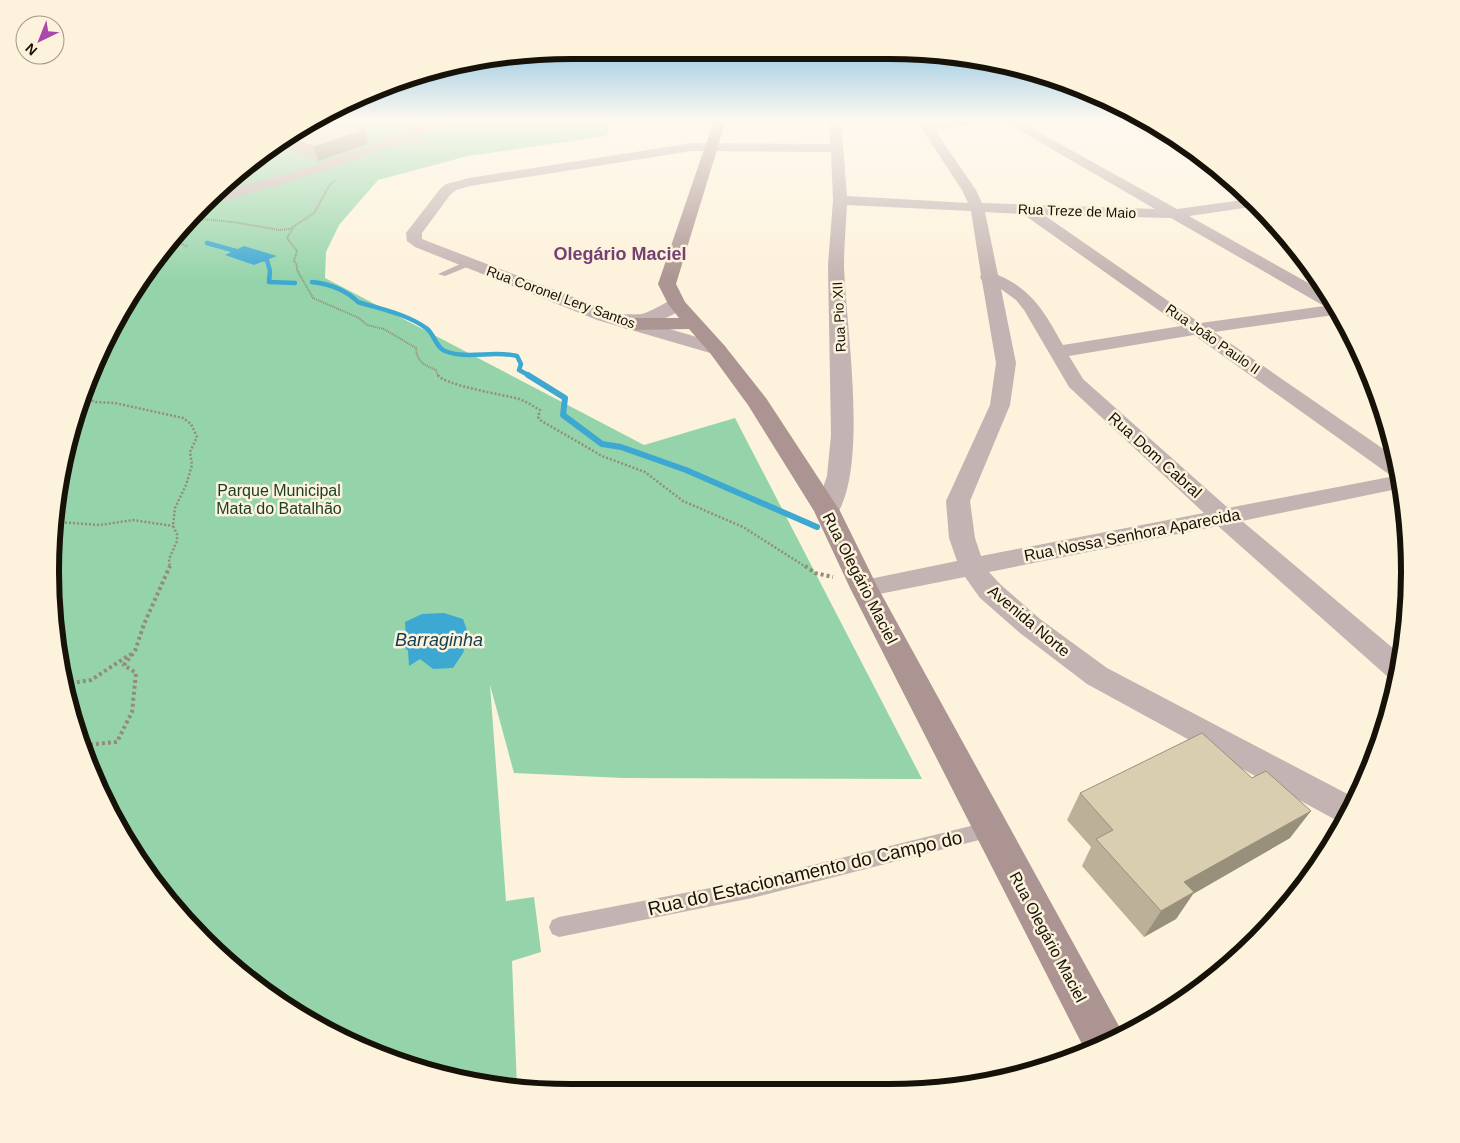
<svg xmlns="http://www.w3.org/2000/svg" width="1460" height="1143" viewBox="0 0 1460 1143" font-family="Arial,sans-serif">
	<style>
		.green { fill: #95d4aa }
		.water { fill: #3da8d1 }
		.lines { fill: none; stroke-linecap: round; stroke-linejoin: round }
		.stream-far1 { stroke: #3da8d1; stroke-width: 4.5 }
		.stream { stroke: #3da8d1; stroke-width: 6 }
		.path-far2 { stroke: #948c7b; stroke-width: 2; stroke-dasharray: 1 1; stroke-linecap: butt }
		.path-far1 { stroke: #948c7b; stroke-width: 2.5; stroke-dasharray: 2 2; stroke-linecap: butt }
		.path { stroke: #948c7b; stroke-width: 4; stroke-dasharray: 3 3; stroke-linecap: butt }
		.lane { fill: #c3b3b2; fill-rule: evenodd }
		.street { fill: #c3b3b2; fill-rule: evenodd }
		.secondary { fill: #ab9492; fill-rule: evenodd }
		.wall { fill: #bbb198 }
		.shaded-wall { fill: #99907c }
		.building { fill: #daceb1; stroke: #99907c }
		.labels { text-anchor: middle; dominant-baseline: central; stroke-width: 5; stroke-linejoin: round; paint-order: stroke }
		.far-street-label { font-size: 14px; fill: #161208; stroke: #fdf2db }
		.street-label { font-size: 16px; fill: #161208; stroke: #fdf2db }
		.park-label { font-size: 16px; fill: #193d27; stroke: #fdf2db }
		.far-district-label { font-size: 18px; font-weight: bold; fill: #734173; stroke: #fdf2db }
		.water-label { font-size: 18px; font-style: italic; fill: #134153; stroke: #fdf2db }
		.near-street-label { font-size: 19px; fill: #161208; stroke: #fdf2db }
		.rim { fill: none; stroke: #161208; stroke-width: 6 }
	</style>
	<rect width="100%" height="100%" fill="#fdf2db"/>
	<path class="green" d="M311 120H615L606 136 468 156 378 180 339 225 326 252 325 278 644 445 735 418 922 779 623 778 514 773 490 685 506 901 534 897 541 952 512 961 517 1088 470 1083 372 1053 282 1005 180 916 120 832 101 787 106 773 100 785 68 707 50 572 68 437 120 311 203 203Z"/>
	<path class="water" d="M244 246 277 256 254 265 225 255Z
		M444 613 463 619 469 636 463 653 453 668 433 669 420 659 409 666 408 651 402 644 406 636 405 622 422 614Z"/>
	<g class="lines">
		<path class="stream-far1" d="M207 243 243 253
			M258 258 267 260 270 271 269 282 295 283
			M312 282C329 284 346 290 358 302 380 309 407 314 426 328 434 333 436 348 445 351 468 360 493 350 517 356L521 364 519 370 530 376"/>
		<path class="stream" d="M528 375 565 398 563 415 602 444 621 447 686 470 817 527"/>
		<path class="path-far2" d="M191 218 233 222 279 230 290 229 314 213 329 186 335 180
			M293 228 287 238 297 251 294 261 297 265V270L313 298 359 318 367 325 384 329 416 348C417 362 424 365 436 370L438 376
			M180 232 204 219
			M176 238 178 242 188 247"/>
		<path class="path-far1" d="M438 375C443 385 505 395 519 399 527 402 533 406 540 410L538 417 540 420 602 456 645 472 683 501 743 527 806 567
			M84 398 96 402 115 403 183 418 191 424 197 437 190 452 192 465 186 485 175 508 173 526 177 534V541L169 559 170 567
			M57 522 100 525 133 520 173 526"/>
		<path class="path" d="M805 566 815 573 833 577
			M65 684 91 680 131 654
			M84 745 117 742 132 712 136 673 124 665 135 651 144 624 170 566"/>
		<path class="lane" d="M425 140 427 141V143L383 146 380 144 383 142Z
			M469 260 472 261V265L445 276 438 274Z
			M991 821 997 823 1000 829 997 835 991 837 752 898 559 937 552 934 549 927 552 920 559 917 752 880Z"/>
		<path class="street" d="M428 120H443C434 130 415 136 402 141 339 167 272 189 205 205L201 204 214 194C286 174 362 154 428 120Z
			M829 120H841L847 196 968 203 962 190 920 126V120H932V122L995 120 989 123 934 129 976 190 982 203 1155 209 1002 120H1017L1177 209 1250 199 1258 206 1189 216 1328 294 1341 314 1214 332 1395 457 1402 488 1242 521 1401 655 1397 680 1388 677 1218 526 989 572 1000 584 1040 619 1107 668 1357 799 1343 824 1087 684 1020 633 980 598 965 577 864 597 855 594 851 588 855 582 957 561 949 538 946 501 990 405 996 363 982 281 980 277 981 275 971 211 847 205C846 225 844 246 844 266 846 328 869 466 836 516L827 519 818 516 815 511 827 476 831 435 828 265 833 200 831 152 692 151 470 186 456 190 450 195 422 233V239L427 241 620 315C628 313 636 316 645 313 658 309 669 297 683 300L686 304C678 315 661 320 649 323L724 345 727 349 724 353 717 355 597 320 415 247 407 241 406 233 440 189 446 184 469 178 692 143 830 144ZM985 212 1023 214 1181 326 1063 345C1045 313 1033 290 998 275ZM1044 215 1171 218 1324 306 1200 323ZM1001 289 1016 300 1024 310 1069 387 1204 513 981 556 975 538 970 501 1010 405 1016 363ZM1194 335 1390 475 1395 476 1228 508 1083 379 1069 356Z"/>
		<path class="secondary" d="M714 120H726L676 284 685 302 724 345 766 398 840 511 878 588 1120 1028 1123 1035 1086 1052 850 588 814 511 748 405 710 353 689 329 631 330 624 328 621 324 624 320 631 318H679L668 304 658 284Z
			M1120 120H1136L1180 140 1210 161H1202L1122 123Z"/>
	</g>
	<path class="wall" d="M365 130 368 144 318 161 288 150 284 140 293 134Z
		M1080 793 1290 838 1193 894 1176 919 1144 937 1082 866 1091 847 1067 820Z"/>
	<path class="shaded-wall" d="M365 130 368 144 318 161 314 147Z
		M1311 811 1290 838 1193 894 1176 919 1144 937 1161 911 1184 882Z"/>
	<path class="building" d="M339 122 365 130 314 147 288 138 293 134Z
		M1202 733 1252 778 1266 771 1311 811 1184 882 1194 892 1161 911 1096 839 1113 830 1080 793Z"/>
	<linearGradient id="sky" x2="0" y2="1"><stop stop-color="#63afdf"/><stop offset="0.43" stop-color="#fef9ef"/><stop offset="1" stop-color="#fef9ef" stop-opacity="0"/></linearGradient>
	<rect width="1460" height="280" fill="url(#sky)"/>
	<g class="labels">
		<g class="far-street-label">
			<text transform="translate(1077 211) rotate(2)">Rua Treze de Maio</text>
			<text transform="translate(561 297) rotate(20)">Rua Coronel Lery Santos</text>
			<text transform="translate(839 317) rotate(-93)">Rua Pio XII</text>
			<text transform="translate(1213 339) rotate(35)">Rua João Paulo II</text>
		</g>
		<g class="street-label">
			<text transform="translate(1155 455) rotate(42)">Rua Dom Cabral</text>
			<text transform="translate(1132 535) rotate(-11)">Rua Nossa Senhora Aparecida</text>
			<text transform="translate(860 578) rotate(63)">Rua Olegário Maciel</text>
			<text transform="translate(1029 621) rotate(40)">Avenida Norte</text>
			<text transform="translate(1048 937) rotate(62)">Rua Olegário Maciel</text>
		</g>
		<g class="park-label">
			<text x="279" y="490">Parque Municipal<tspan x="279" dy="18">Mata do Batalhão</tspan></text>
		</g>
		<g class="far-district-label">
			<text x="620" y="254">Olegário Maciel</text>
		</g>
		<g class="water-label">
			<text x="439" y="640">Barraginha</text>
		</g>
		<g class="near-street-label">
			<text transform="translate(805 873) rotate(-13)">Rua do Estacionamento do Campo do</text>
		</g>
	</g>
	<path d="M0 0H1460V1143H0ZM571 59H889A512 512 0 0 1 1401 571V572A512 512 0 0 1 889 1084H571A512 512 0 0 1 59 572V571A512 512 0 0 1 571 59Z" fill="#fdf2db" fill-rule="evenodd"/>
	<path class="rim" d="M571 59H889A512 512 0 0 1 1401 571V572A512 512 0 0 1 889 1084H571A512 512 0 0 1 59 572V571A512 512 0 0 1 571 59Z"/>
	<g transform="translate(40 40) rotate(223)"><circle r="24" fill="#fdf2db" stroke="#a19887"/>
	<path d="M0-4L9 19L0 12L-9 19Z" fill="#ab48ad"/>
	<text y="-8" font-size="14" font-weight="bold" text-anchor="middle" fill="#161208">N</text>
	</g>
</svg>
